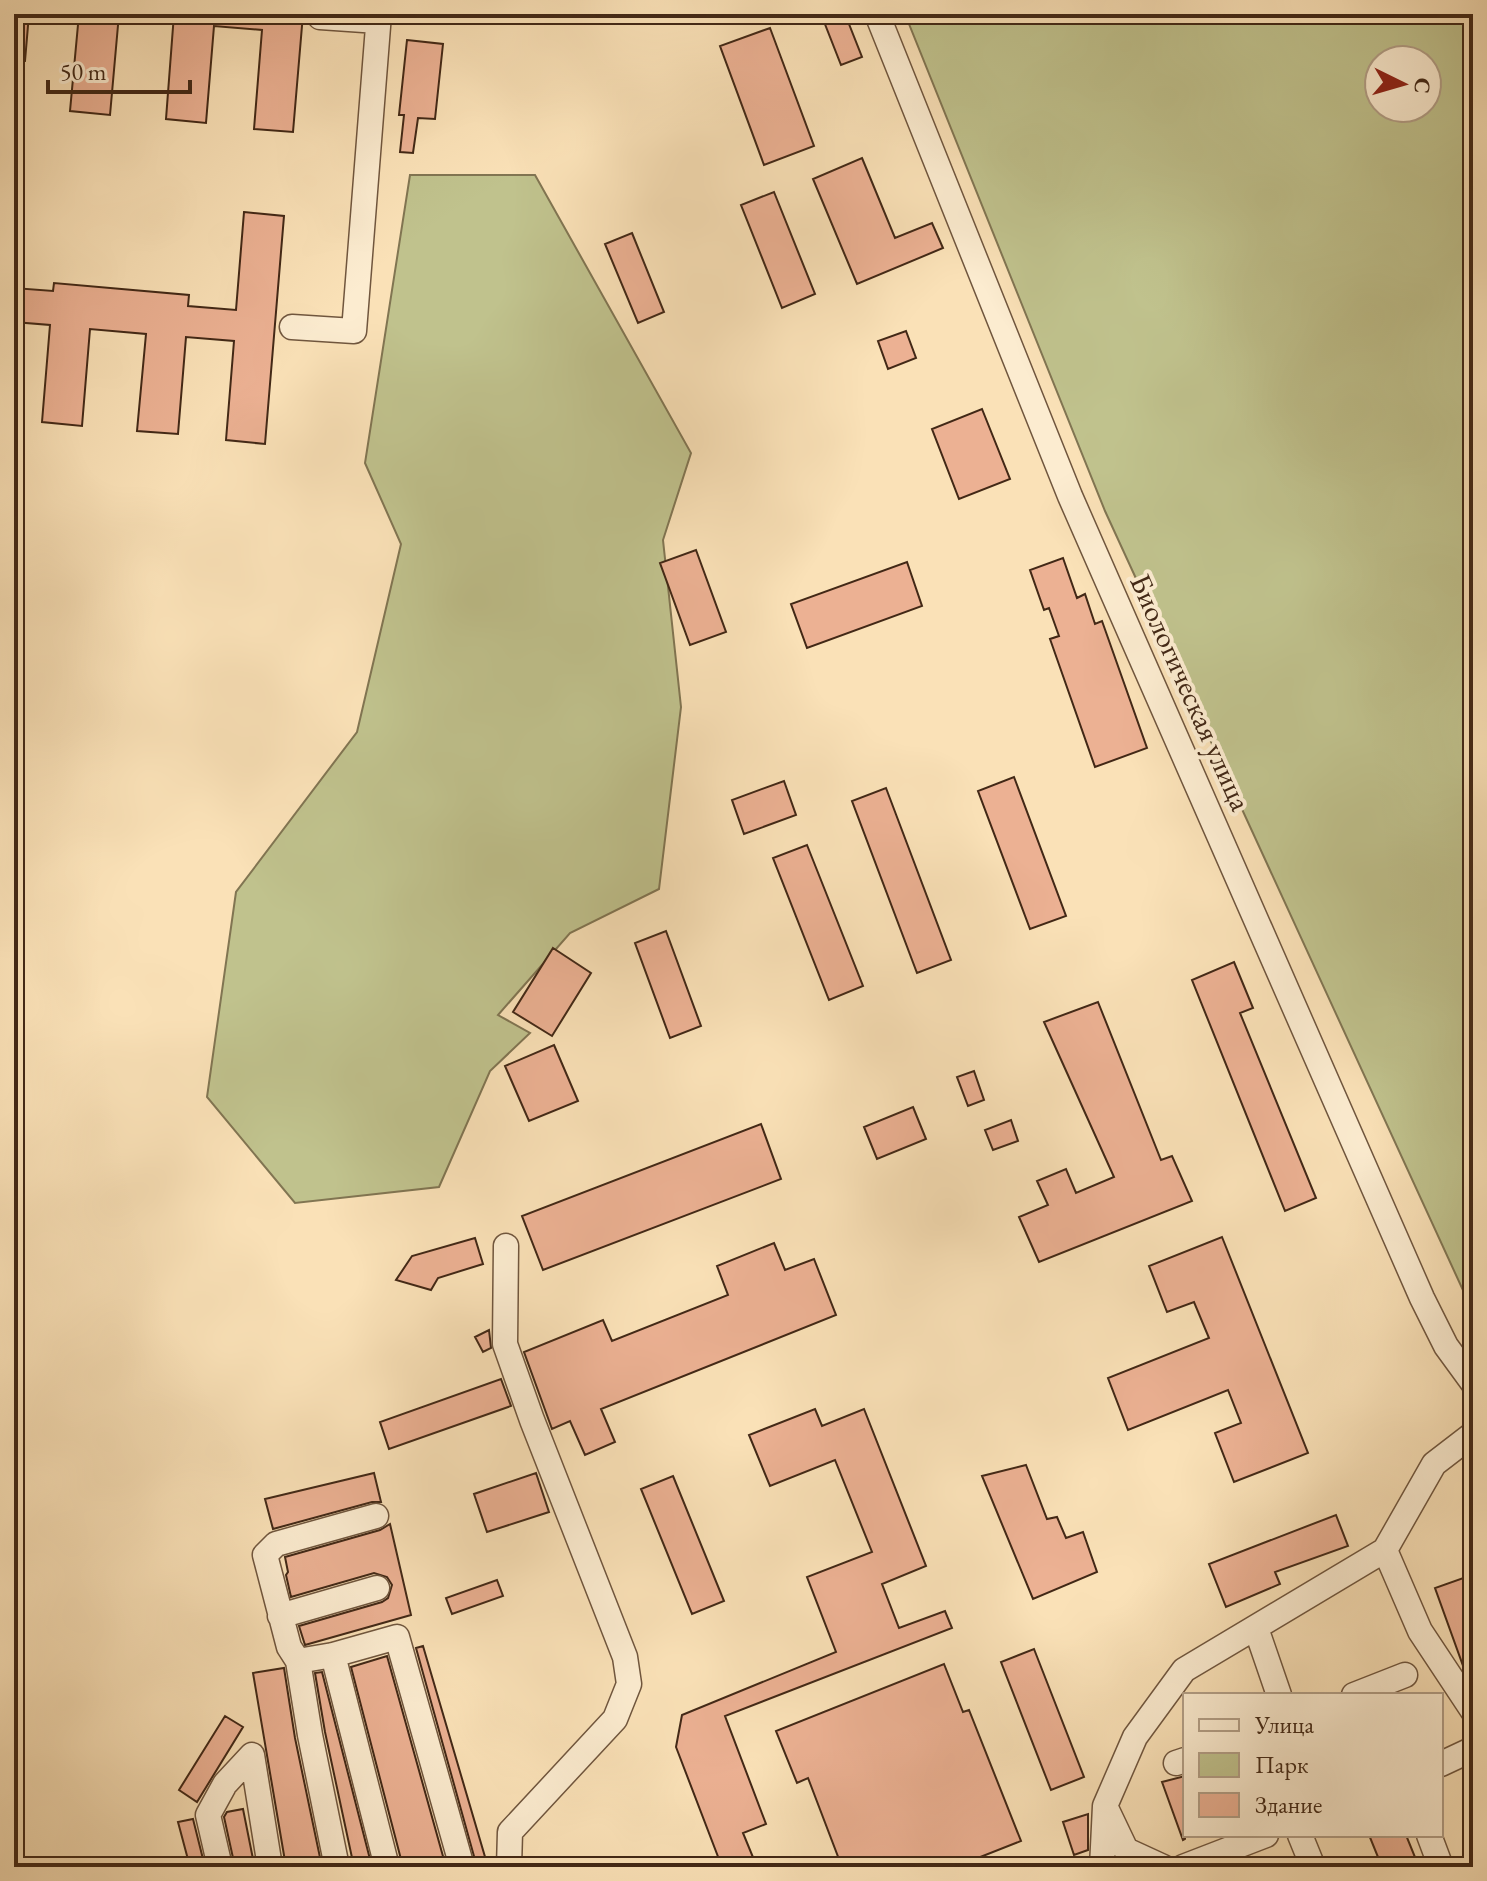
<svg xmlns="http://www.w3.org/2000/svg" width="1487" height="1881" viewBox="0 0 1487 1881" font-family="'EB Garamond',serif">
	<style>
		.green { fill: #c0c28d; stroke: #817552; stroke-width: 2; fill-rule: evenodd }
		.building { fill: #ecb193; stroke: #422816; stroke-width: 2 }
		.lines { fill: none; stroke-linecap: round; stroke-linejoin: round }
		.minor-casing { stroke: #70563e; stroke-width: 27 }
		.minor { stroke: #fcecd0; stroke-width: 24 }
		.labels { text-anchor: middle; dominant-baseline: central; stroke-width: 8; stroke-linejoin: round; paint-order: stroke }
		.street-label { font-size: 30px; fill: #422816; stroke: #fcecd0 }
	</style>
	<rect width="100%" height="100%" fill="#fae1b7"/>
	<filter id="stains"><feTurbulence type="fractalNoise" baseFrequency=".0025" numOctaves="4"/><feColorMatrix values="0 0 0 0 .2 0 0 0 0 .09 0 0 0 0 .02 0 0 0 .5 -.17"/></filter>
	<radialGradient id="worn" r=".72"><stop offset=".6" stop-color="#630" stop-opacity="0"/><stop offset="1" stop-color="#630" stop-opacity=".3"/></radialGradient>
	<path class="green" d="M905 14H1473V1312L1105 511ZM1379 60H1427V108H1379Z
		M410 175H535L691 453 663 540 681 707 659 889 570 933 498 1015 530 1033 490 1071 439 1187 295 1203 207 1097 236 892 357 732 401 544 365 463Z"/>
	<path class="building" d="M14 14H29L25 61 14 60Z
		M79 14H119L110 115 70 111Z
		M174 14H303L293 132 254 129 262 30 214 26 206 123 166 119Z
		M821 14H845L862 57 841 65Z
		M770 28 814 146 764 165 720 46Z
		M407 40 443 44 435 119 418 118 413 153 400 152 404 115H399Z
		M862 158 895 238 932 223 943 248 857 284 813 179Z
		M774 192 815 294 782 308 741 205Z
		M244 212 284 216 265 444 226 440 234 341 186 337 178 434 137 431 146 334 90 329 82 426 42 422 50 325 14 322V288L53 291 54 283 189 295 188 306 236 310Z
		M632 233 664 312 638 323 605 244Z
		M906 331 916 358 888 369 878 341Z
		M982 409 1010 479 959 499 932 429Z
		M696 550 726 632 690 645 660 563Z
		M1063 558 1077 598 1085 594 1095 624 1102 621 1147 748 1095 767 1050 639 1059 636 1049 608 1044 610 1030 570Z
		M907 562 922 606 807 648 791 604Z
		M1014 777 1066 916 1030 929 978 791Z
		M784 781 796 815 744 834 732 800Z
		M886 788 951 960 917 973 852 801Z
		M807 845 863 986 829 1000 773 858Z
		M666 931 701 1026 670 1038 635 943Z
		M553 948 591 973 552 1036 513 1012Z
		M1234 962 1253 1008 1240 1013 1316 1198 1285 1211 1192 980Z
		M1098 1002 1161 1160 1172 1156 1192 1201 1039 1262 1019 1217 1048 1205 1037 1181 1066 1169 1076 1193 1114 1177 1044 1022Z
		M554 1045 578 1101 529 1121 505 1066Z
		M974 1071 984 1100 968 1106 957 1077Z
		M913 1107 926 1139 877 1159 864 1127Z
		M1011 1120 1018 1141 993 1150 985 1130Z
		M761 1124 781 1179 543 1270 522 1216Z
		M1222 1237 1308 1453 1234 1482 1215 1433 1241 1423 1228 1390 1128 1430 1108 1378 1209 1338 1194 1302 1167 1312 1149 1266Z
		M475 1238 483 1264 438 1278 431 1290 396 1280 412 1256Z
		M774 1243 785 1270 814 1259 836 1315 601 1409 615 1442 585 1455 570 1421 552 1429 524 1352 603 1320 612 1341 728 1295 717 1266Z
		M489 1330 491 1348 483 1352 475 1337Z
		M501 1379 511 1406 389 1449 380 1422Z
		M815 1409 822 1426 864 1409 926 1566 882 1584 899 1628 945 1611 952 1628 725 1716 766 1824 743 1833 757 1867H722L676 1747 682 1715 836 1652 807 1577 872 1552 835 1460 770 1486 749 1435Z
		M1026 1465 1047 1519 1057 1517 1066 1538 1083 1532 1097 1572 1033 1599 982 1476Z
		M374 1473 381 1502H372L273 1529 265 1499Z
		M536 1473 549 1512 487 1532 474 1494Z
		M673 1476 724 1601 692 1614 641 1489Z
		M1336 1515 1348 1546 1275 1572 1280 1584 1226 1607 1209 1564Z
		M390 1524 411 1615 305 1645 299 1626 382 1602 388 1598 392 1585 387 1577 374 1573 291 1597 286 1575 288 1572 285 1557 380 1530Z
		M1469 1576 1473 1588V1684L1466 1674 1435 1588Z
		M497 1580 503 1596 452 1614 446 1598Z
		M423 1646 488 1867H477L416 1648Z
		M1034 1649 1084 1777 1051 1790 1001 1662Z
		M387 1656 446 1867H403L351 1667Z
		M944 1664 963 1712 969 1710 1021 1841 955 1867H842L808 1778 797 1783 776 1731Z
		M284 1668 295 1738 322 1867H286L253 1673Z
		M322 1672 372 1867H354L325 1732 315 1673Z
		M225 1716 243 1727 197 1802 179 1790Z
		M1185 1776V1839L1183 1840 1162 1782Z
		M243 1809 254 1864 255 1867H235L224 1817 227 1812Z
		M1088 1814V1850L1074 1855 1063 1822Z
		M193 1819 205 1867H190L178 1822Z
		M1369 1835H1406L1419 1867H1382Z"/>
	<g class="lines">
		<defs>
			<path id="minor" d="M877 14 1070 496 1422 1298 1446 1346 1473 1383
				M320 17 378 21
				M292 327 354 331 379 14
				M506 1246 505 1344 532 1420 625 1657 629 1684 615 1719 510 1832 509 1867
				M1385 1550 1420 1631 1473 1711
				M280 1616 377 1588
				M1256 1628 1279 1695
				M333 1655 387 1867
				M298 1661 333 1655 397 1637 462 1867
				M1354 1695 1405 1675
				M1176 1763 1185 1760
				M1441 1764 1473 1749
				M1106 1808 1126 1850 1163 1867
				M1300 1835 1313 1867
				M1429 1835 1441 1867
				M220 1867 208 1815 225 1784 252 1755 270 1867
				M337 1867 310 1735 298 1661 289 1647 265 1555 276 1544 376 1516
				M1102 1867 1105 1806 1135 1737 1184 1670 1385 1550 1434 1464 1473 1434
				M1183 1867 1266 1835"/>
		</defs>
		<use href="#minor" class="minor-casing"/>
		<use href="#minor" class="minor"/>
	</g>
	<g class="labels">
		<g class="street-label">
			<text transform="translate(1191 692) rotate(66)">Биологическая улица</text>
		</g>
	</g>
	<rect width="1487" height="1881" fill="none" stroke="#fae1b7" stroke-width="48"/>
	<rect x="16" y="16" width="1455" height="1849" fill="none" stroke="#422816" stroke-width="4"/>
	<rect x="24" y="24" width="1439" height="1833" fill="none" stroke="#422816" stroke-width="2"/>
	<rect x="1183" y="1693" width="260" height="144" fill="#fcecd0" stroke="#b29e86" stroke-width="2"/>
	<rect x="1199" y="1719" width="40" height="12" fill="#fcecd0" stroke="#b29e86" stroke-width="2"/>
	<text x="1255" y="1733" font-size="24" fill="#422816">Улица</text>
	<rect x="1199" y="1753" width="40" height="24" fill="#c0c28d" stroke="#b29e86" stroke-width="2"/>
	<text x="1255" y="1773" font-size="24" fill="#422816">Парк</text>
	<rect x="1199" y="1793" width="40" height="24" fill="#ecb193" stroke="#b29e86" stroke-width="2"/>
	<text x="1255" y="1813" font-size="24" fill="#422816">Здание</text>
	<g transform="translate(1403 84) rotate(95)"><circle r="38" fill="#fcecd0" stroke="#b29e86" stroke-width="2"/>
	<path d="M0-6L14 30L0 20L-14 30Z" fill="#8f2418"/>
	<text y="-12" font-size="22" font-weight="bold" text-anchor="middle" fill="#422816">С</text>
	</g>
	<path d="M48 80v12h142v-12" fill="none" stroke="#422816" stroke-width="4"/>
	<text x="60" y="80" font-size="24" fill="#422816" stroke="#fcecd0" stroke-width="6" paint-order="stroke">50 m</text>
	<rect width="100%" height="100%" filter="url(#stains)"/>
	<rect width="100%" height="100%" fill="url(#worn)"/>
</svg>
